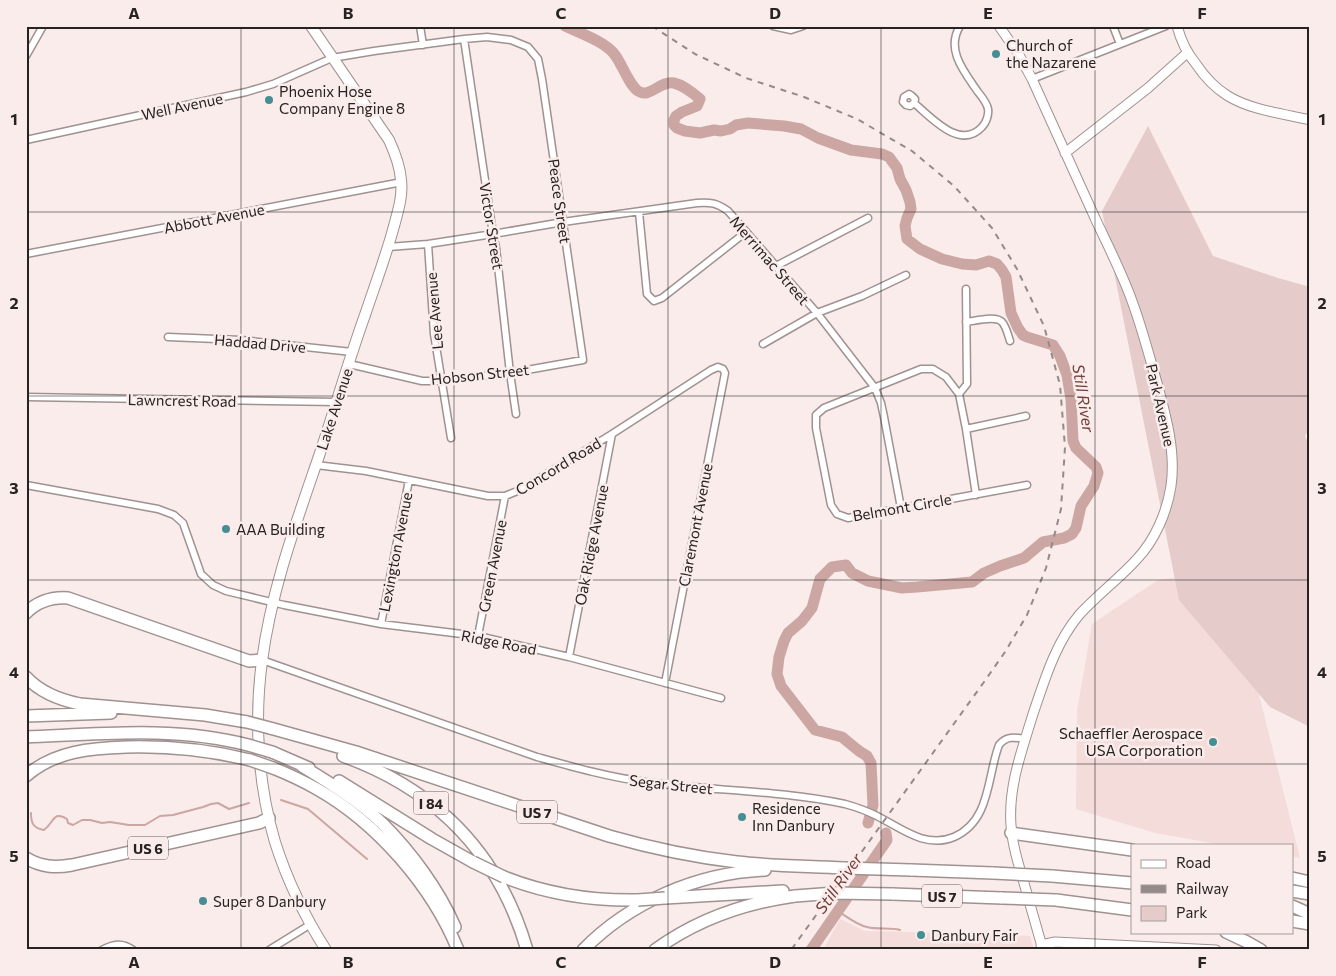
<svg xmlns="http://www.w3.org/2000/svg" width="1336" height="976" viewBox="0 0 1336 976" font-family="Commissioner,sans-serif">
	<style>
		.built { fill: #f3dcda }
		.green { fill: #e5cbc9 }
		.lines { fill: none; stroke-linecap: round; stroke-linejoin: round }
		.stream { stroke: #cca6a2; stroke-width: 2 }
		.river { stroke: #cca6a2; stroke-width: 11 }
		.street-casing { stroke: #9f9291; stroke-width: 9 }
		.secondary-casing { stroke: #9f9291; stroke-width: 11 }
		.primary-casing { stroke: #9f9291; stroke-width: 12 }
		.highway-casing { stroke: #9f9291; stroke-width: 14 }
		.street { stroke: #fff; stroke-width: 6 }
		.secondary { stroke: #fff; stroke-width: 9 }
		.primary { stroke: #fff; stroke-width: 10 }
		.highway { stroke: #fff; stroke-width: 11 }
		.rail { stroke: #938a89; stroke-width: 2; stroke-dasharray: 6 6; stroke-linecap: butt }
		.highway-bridge-casing { stroke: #9f9291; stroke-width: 14; stroke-linecap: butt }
		.highway-bridge { stroke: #fff; stroke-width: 11 }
		.grid { fill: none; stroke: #272322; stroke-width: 1; stroke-opacity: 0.55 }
		.poi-dot { fill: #468d94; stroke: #f9ecea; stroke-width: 2 }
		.labels { text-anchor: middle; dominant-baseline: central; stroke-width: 5; stroke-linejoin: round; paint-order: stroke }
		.shield { fill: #f9ecea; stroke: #665f5e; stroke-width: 1 }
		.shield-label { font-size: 14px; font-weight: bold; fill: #272322 }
		.poi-label { font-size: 15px; fill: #272322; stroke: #f9ecea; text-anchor: start }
		.street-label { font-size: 15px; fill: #272322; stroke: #f9ecea }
		.water-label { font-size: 16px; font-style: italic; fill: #713c39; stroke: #f9ecea }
		.neatline { fill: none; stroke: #272322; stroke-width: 2 }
		.grid-label { font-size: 16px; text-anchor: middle; font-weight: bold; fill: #272322 }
	</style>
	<rect width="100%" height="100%" fill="#f9ecea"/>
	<path class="built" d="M1257 566 1244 635 1300 858 1292 856V845H1223L1155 833 1076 809 1077 711 1092 624 1158 580Z
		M840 919 865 931 990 934 1030 936 1034 950H823Z"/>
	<path class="green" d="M1148 126 1213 256 1278 278 1310 287V427L1305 436 1310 447V727L1270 707 1179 600 1102 211Z"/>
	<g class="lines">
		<path class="stream" d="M281 800 308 809 367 859
			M31 813C31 823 33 828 44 830 54 823 53 810 67 819L68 823 73 825 82 820H90L102 823 110 822 129 825H145L160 816 173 815 203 807 211 804 218 803 229 809 249 803
			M838 911C847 917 857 925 867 927 878 930 890 927 900 930"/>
		<path class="river" d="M565 26C580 33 606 42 615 55 622 64 629 85 638 91 650 99 660 80 674 83 683 85 693 93 700 99L697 106 682 112 676 116 674 120V125L677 128 685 131 700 133 714 130 721 131 730 129 736 125 748 123 784 126 801 129 818 138 851 150 882 154 889 157 897 168 900 179 906 190 910 202 911 209 907 218 905 226 907 239 920 249 942 259 962 264 976 265 989 261 997 264 1002 270 1006 277 1011 313 1018 328 1023 335 1027 337 1053 345 1060 356 1067 375 1071 399 1073 441 1076 448 1096 467 1098 473 1094 486 1081 506 1076 528 1072 534 1064 538 1043 542 1024 558 1000 566 984 573 972 582 917 587 902 588 868 581 852 573 846 565 832 567 820 579 812 608 802 621 788 633 784 641 779 657 777 674 781 686 815 730 842 737 859 751 867 756 871 763 873 805 868 823
			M811 950 887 840 886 833"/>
		<defs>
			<path id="street" d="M420 26 423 45
				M773 26 791 30 803 26
				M1113 26 1120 44
				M464 39 493 234 496 248 510 373 516 414
				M26 56 43 26
				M1032 79 1166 26
				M914 103 910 106 906 105 903 102 904 97 909 94 912 96 915 99 914 103C931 117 960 151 982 127 986 123 989 115 988 109 987 103 982 97 978 92 965 73 945 50 960 26
				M26 140 246 92 273 84 332 58 374 51 464 39 487 37 511 40 528 47 538 59 542 79 583 360 510 373 441 381H422L349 364
				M639 212 647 294 654 301 662 298 746 232
				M428 244 434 334 451 438
				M388 247 428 244 493 234 563 222 697 203C711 202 717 203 728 211L817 313 875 388 881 403 884 417 901 508
				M26 254 402 182
				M776 266 868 218
				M966 322C975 321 996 315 1002 322 1006 326 1008 335 1010 341
				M168 337 241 340 352 352
				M763 344 817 313 862 296 906 275
				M959 394 967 384 966 289
				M26 397 337 402
				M966 429 1026 416
				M316 465 366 471 488 496H505L522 489 612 434 711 370 718 367 723 369 725 373 665 683
				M26 485 158 509 174 515 183 523 201 574 213 585 226 591 284 605 381 624 478 636 569 657 721 698
				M976 495 966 429 959 394 946 377 933 369H921L824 408 816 415V428L831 505 837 514 848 518 1027 485
				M381 624 409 480
				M478 636 505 496
				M569 657 612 434
				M262 660 537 757C573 767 608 777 645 782 711 791 779 790 845 804 856 807 867 811 877 816 901 828 925 849 954 837 991 821 987 776 999 745 1006 736 1014 737 1025 739
				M102 950C113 944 122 942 133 950
				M269 950 311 924"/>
			<path id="secondary" d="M999 26 1019 55 1032 79C1053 126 1074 172 1095 218 1108 246 1122 273 1132 301 1142 328 1149 355 1157 383 1166 416 1176 452 1171 486 1167 512 1155 540 1137 559 1119 579 1097 595 1079 615 1055 644 1045 679 1033 714 1022 750 1008 787 1011 825 1012 843 1017 860 1022 876 1029 901 1036 925 1043 950
				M1177 26C1181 41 1186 52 1196 64 1204 76 1215 88 1228 96 1251 110 1284 114 1310 120
				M1065 153 1148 88 1187 53
				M1041 945 1055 942 1216 950"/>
			<path id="primary" d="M311 26 389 140C395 153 400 165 401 180 403 196 398 211 394 226 386 256 375 285 365 315 348 362 335 409 319 456 296 523 271 591 262 661 254 720 258 785 275 842 287 880 305 917 326 950"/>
			<path id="highway" d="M26 613C38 601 52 597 68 598L249 661 262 660
				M26 677C40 692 60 700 80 704L205 715 247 722
				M26 716 111 713
				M270 728 356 752 609 836C651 848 693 857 737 862 772 866 809 866 844 868
				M26 737C100 734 176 726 248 745
				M272 752 309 768
				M343 756C437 790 499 853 527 950
				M302 766C330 783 359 801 383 824 411 852 439 890 455 927
				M273 768C288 774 303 781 317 789 377 823 432 886 458 950
				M26 776C54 751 92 748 127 747 169 746 209 750 250 760
				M339 781 432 839 473 862
				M1011 833 1132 850
				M26 858C41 867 55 868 72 865L259 823 269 818
				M911 870 993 873
				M1052 876 1132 883
				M504 877C547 894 592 901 638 900
				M1292 878 1310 882
				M1292 891 1310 894
				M892 894 1002 898
				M665 898 783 891
				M1056 900 1132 910
				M1292 906 1310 914
				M1292 921 1310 924
				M1226 932 1247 942 1261 950
				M583 950C630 902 697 873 765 870
				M655 950C696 920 745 903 795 896"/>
		</defs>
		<use href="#street" class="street-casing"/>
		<use href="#secondary" class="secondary-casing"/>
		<use href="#primary" class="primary-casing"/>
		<use href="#highway" class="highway-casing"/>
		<use href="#street" class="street"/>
		<use href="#secondary" class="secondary"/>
		<use href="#primary" class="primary"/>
		<use href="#highway" class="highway"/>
		<path class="rail" d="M652 26 695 54 746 78 804 97 857 119 912 151 954 186 992 228 1017 269 1044 326 1060 385 1065 447 1061 509 1046 568 1027 615 1005 652 984 682 791 950"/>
		<defs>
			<path id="highway-bridge" d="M247 722 270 728
				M248 745 272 752
				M250 760 273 768
				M473 862 504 877
				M844 868 911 870
				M993 873 1052 876
				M795 896 835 893 892 894
				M1002 898 1056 900
				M638 900 665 898"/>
		</defs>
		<use href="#highway-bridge" class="highway-bridge-casing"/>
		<use href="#highway-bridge" class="highway-bridge"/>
	</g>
	<path class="grid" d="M241 26V950M454 26V950M668 26V950M881 26V950M1095 26V950M26 212H1310M26 396H1310M26 580H1310M26 764H1310"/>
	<g class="poi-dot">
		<circle cx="996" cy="54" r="5"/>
		<circle cx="269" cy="100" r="5"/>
		<circle cx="226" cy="529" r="5"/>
		<circle cx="1213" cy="742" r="5"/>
		<circle cx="742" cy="817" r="5"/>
		<circle cx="203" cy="901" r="5"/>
		<circle cx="921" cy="935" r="5"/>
	</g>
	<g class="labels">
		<g class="shield">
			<rect x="413.5" y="791.5" width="35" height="23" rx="4"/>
			<rect x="517" y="800.5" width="40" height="23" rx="4"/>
			<rect x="128" y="836.5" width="40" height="23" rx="4"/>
			<rect x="922" y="884.5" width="40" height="23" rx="4"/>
		</g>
		<g class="shield-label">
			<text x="431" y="803">I 84</text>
			<text x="537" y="812">US 7</text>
			<text x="148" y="848">US 6</text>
			<text x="942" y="896">US 7</text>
		</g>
		<g class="poi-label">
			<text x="1006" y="45">Church of<tspan x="1006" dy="17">the Nazarene</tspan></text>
			<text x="279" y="91">Phoenix Hose<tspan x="279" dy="17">Company Engine 8</tspan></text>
			<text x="236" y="529">AAA Building</text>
			<text x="1203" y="733" text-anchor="end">Schaeffler Aerospace<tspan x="1203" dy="17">USA Corporation</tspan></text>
			<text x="752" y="808">Residence<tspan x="752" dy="17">Inn Danbury</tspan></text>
			<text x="213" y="901">Super 8 Danbury</text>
			<text x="931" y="935">Danbury Fair</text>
		</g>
		<g class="street-label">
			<text transform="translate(182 106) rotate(-12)">Well Avenue</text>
			<text transform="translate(560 201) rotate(82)">Peace Street</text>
			<text transform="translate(214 218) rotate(-11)">Abbott Avenue</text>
			<text transform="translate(492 226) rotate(81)">Victor Street</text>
			<text transform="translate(770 260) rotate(49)">Merrimac Street</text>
			<text transform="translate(434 311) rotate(-95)">Lee Avenue</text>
			<text transform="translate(260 343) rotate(5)">Haddad Drive</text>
			<text transform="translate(480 374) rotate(-6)">Hobson Street</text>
			<text transform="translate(182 400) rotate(1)">Lawncrest Road</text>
			<text transform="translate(1161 405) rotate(77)">Park Avenue</text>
			<text transform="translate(334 409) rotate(-72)">Lake Avenue</text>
			<text transform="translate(558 466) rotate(-31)">Concord Road</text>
			<text transform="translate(902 507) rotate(-10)">Belmont Circle</text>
			<text transform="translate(695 525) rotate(-79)">Claremont Avenue</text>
			<text transform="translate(591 545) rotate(-79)">Oak Ridge Avenue</text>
			<text transform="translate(395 552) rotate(-79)">Lexington Avenue</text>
			<text transform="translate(492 566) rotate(-79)">Green Avenue</text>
			<text transform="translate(499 642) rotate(11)">Ridge Road</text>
			<text transform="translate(671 784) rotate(6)">Segar Street</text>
		</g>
		<g class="water-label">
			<text transform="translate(1084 398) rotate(81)">Still River</text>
			<text transform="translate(838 883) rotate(-55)">Still River</text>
		</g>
	</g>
	<rect width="1336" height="976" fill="none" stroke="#f9ecea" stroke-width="55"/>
	<rect x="1131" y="844" width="162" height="90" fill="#f9ecea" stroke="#a59c9a"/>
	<rect x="1141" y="860" width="25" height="8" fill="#ffffff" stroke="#a59c9a"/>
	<text x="1176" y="868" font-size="15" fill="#272322">Road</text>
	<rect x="1141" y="885" width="25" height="8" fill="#938a89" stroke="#a59c9a"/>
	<text x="1176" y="894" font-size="15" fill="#272322">Railway</text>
	<rect x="1141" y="906" width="25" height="15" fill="#e5cbc9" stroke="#a59c9a"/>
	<text x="1176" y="918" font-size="15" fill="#272322">Park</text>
	<rect x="28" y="28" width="1280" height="920" class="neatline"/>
	<g class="grid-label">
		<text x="134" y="19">A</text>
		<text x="348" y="19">B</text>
		<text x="561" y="19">C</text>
		<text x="775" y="19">D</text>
		<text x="988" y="19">E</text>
		<text x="1202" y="19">F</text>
		<text x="14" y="125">1</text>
		<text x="1322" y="125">1</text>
		<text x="14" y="309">2</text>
		<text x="1322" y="309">2</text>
		<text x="14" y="494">3</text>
		<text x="1322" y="494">3</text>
		<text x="14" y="678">4</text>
		<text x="1322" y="678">4</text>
		<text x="14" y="862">5</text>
		<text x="1322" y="862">5</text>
		<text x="134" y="968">A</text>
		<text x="348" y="968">B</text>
		<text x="561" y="968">C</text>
		<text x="775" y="968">D</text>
		<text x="988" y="968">E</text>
		<text x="1202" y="968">F</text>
	</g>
</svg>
